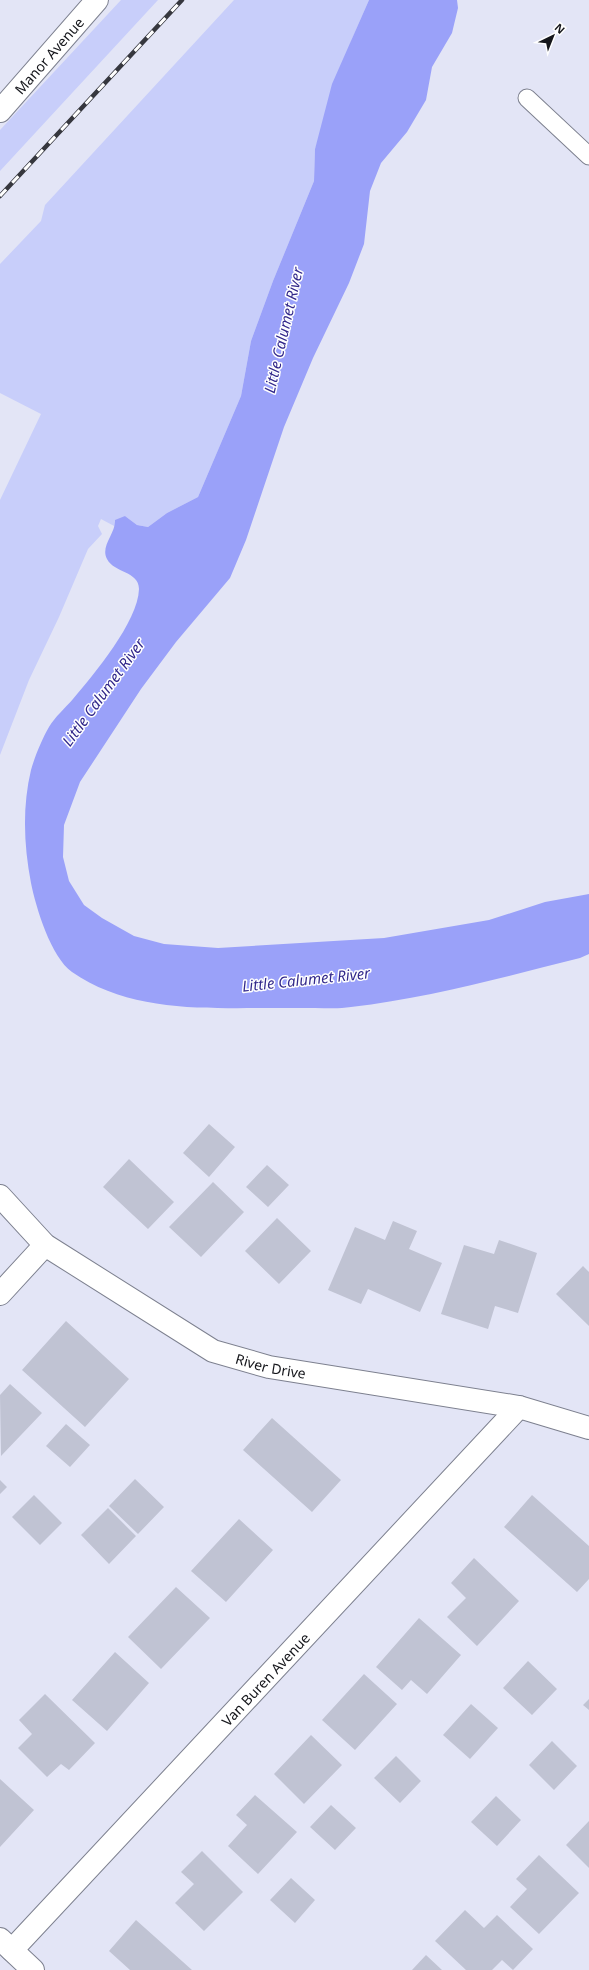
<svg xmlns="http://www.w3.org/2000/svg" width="589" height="1970" viewBox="0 0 589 1970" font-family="'Noto Sans',sans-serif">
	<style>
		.green { fill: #c8cefa }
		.water { fill: #9aa1f9 }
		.building { fill: #c0c3d3 }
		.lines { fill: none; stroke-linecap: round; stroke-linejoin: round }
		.lane-casing { stroke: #7d808f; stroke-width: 19 }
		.street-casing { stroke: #7d808f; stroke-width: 24 }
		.lane { stroke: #fff; stroke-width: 17 }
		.street { stroke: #fff; stroke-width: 22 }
		.rail-casing { stroke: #36373e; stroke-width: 4.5 }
		.rail { stroke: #fff; stroke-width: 3; stroke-dasharray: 9; stroke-linecap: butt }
		.labels { text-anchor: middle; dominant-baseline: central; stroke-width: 3; stroke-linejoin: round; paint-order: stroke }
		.street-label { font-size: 14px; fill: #15161b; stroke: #fff }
		.water-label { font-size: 15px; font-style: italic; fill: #32288b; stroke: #fff }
	</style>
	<rect width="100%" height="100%" fill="#e3e5f6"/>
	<path class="green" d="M121 0H158L0 171V130Z
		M234 0H369L352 39 315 149 314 181 273 281 251 341 241 396 198 497 167 513 148 527 137 525 125 516 116 527 101 519 98 526 102 534 88 549 59 617 29 680 0 755V500L41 414 0 393V264L41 221 45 205Z"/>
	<path class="water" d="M369 0H457L458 8 452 33 432 67 426 100 407 132 381 163 370 191 364 244 349 283 313 358 284 427 246 540 230 578 176 642 141 689 80 782 64 825 63 857 69 881 84 905 102 918 134 936 164 944 218 948 384 938 489 920 545 902 589 894V954L580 958C504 977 429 998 351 1007 339 1009 327 1008 315 1008 292 1008 270 1008 247 1008 188 1009 122 1007 72 972 51 957 36 908 31 883 24 846 22 808 31 770 35 756 42 739 49 727 55 717 65 708 73 699 94 674 138 622 139 589 139 571 114 573 107 559 100 546 116 533 115 520L125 516 137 525 148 527 167 513 198 497 241 396 251 341 273 281 314 181 315 149 332 84Z"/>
	<path class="building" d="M209 1124 235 1147 209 1177 183 1153Z
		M129 1159 174 1202 148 1229 103 1187Z
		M267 1165 289 1185 268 1207 246 1187Z
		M213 1182 244 1212 201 1257 169 1227Z
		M277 1218 311 1251 279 1284 245 1251Z
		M393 1221 417 1231 409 1249 442 1263 420 1312 368 1289 361 1304 328 1290 355 1227 385 1240Z
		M499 1240 537 1253 518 1313 495 1306 488 1329 441 1314 464 1245 494 1254Z
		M583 1266 589 1272V1326L556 1294Z
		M66 1321 129 1379 85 1427 22 1370Z
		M10 1384 42 1413 1 1456 0 1395Z
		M272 1418 341 1480 312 1512 243 1450Z
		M66 1424 90 1445 70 1467 46 1446Z
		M135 1479 164 1507 138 1534 109 1506Z
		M0 1480 7 1487 0 1494Z
		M34 1495 62 1523 40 1545 12 1517Z
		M532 1495 589 1546V1579L577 1592 504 1527Z
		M108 1508 136 1536 109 1564 81 1535Z
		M239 1519 273 1550 226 1602 191 1571Z
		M474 1558 519 1601 477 1646 447 1617 466 1598 451 1583Z
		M176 1587 210 1618 161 1669 128 1637Z
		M419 1618 461 1655 427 1694 411 1680 402 1690 376 1667Z
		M115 1652 149 1683 107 1731 72 1700Z
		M528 1661 557 1689 532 1715 503 1688Z
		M364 1674 397 1704 355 1750 322 1720Z
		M45 1694 95 1743 69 1770 61 1764 47 1777 18 1748 32 1734 19 1720Z
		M589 1699V1710L583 1705Z
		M471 1704 498 1728 470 1759 443 1735Z
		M311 1735 342 1765 304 1804 274 1774Z
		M552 1741 577 1766 554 1790 529 1765Z
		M396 1756 421 1781 400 1803 374 1778Z
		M0 1779 34 1810 0 1847Z
		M255 1795 297 1832 258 1874 228 1846 247 1825 236 1815Z
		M496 1796 521 1820 497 1846 471 1822Z
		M331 1805 356 1828 335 1850 310 1827Z
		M589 1821V1868L566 1845Z
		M202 1851 243 1892 204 1931 175 1903 194 1884 181 1872Z
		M539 1855 579 1893 539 1934 510 1907 527 1889 516 1879Z
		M291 1878 315 1900 295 1923 270 1900Z
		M465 1910 484 1928 497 1915 533 1949 513 1970 502 1960 492 1970H466L435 1941Z
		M136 1920 192 1970H130L109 1951Z
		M426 1955 442 1970H412Z"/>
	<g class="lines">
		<defs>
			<path id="lane" d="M527 98 589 156"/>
			<g id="street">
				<path id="s1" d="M0 111 97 0"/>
				<path id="s2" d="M0 1196 45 1245 213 1351 269 1367 519 1407 589 1428"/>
				<path d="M0 1294 45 1245"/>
				<path d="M0 1939 33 1970"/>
				<path id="s3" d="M12 1950 519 1407"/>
			</g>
		</defs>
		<use href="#lane" class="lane-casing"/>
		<use href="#street" class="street-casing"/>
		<use href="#lane" class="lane"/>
		<use href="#street" class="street"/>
		<defs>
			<path id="rail" d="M0 196 182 0"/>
		</defs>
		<use href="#rail" class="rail-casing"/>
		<use href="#rail" class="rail"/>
	</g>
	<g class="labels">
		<g class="street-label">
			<text stroke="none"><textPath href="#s1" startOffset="74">Manor Avenue</textPath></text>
			<text stroke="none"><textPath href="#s2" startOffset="325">River Drive</textPath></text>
			<text stroke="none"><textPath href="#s3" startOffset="371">Van Buren Avenue</textPath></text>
		</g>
		<g class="water-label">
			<text transform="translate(283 330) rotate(-77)">Little Calumet River</text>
			<text transform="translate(103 692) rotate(-54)">Little Calumet River</text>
			<text transform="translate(306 979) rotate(-6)">Little Calumet River</text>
		</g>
	</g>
	<g transform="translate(553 36) rotate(43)" stroke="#ffffff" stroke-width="3" paint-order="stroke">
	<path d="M0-3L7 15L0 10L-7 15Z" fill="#15161b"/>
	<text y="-6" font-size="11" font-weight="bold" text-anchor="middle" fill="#15161b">N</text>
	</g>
</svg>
